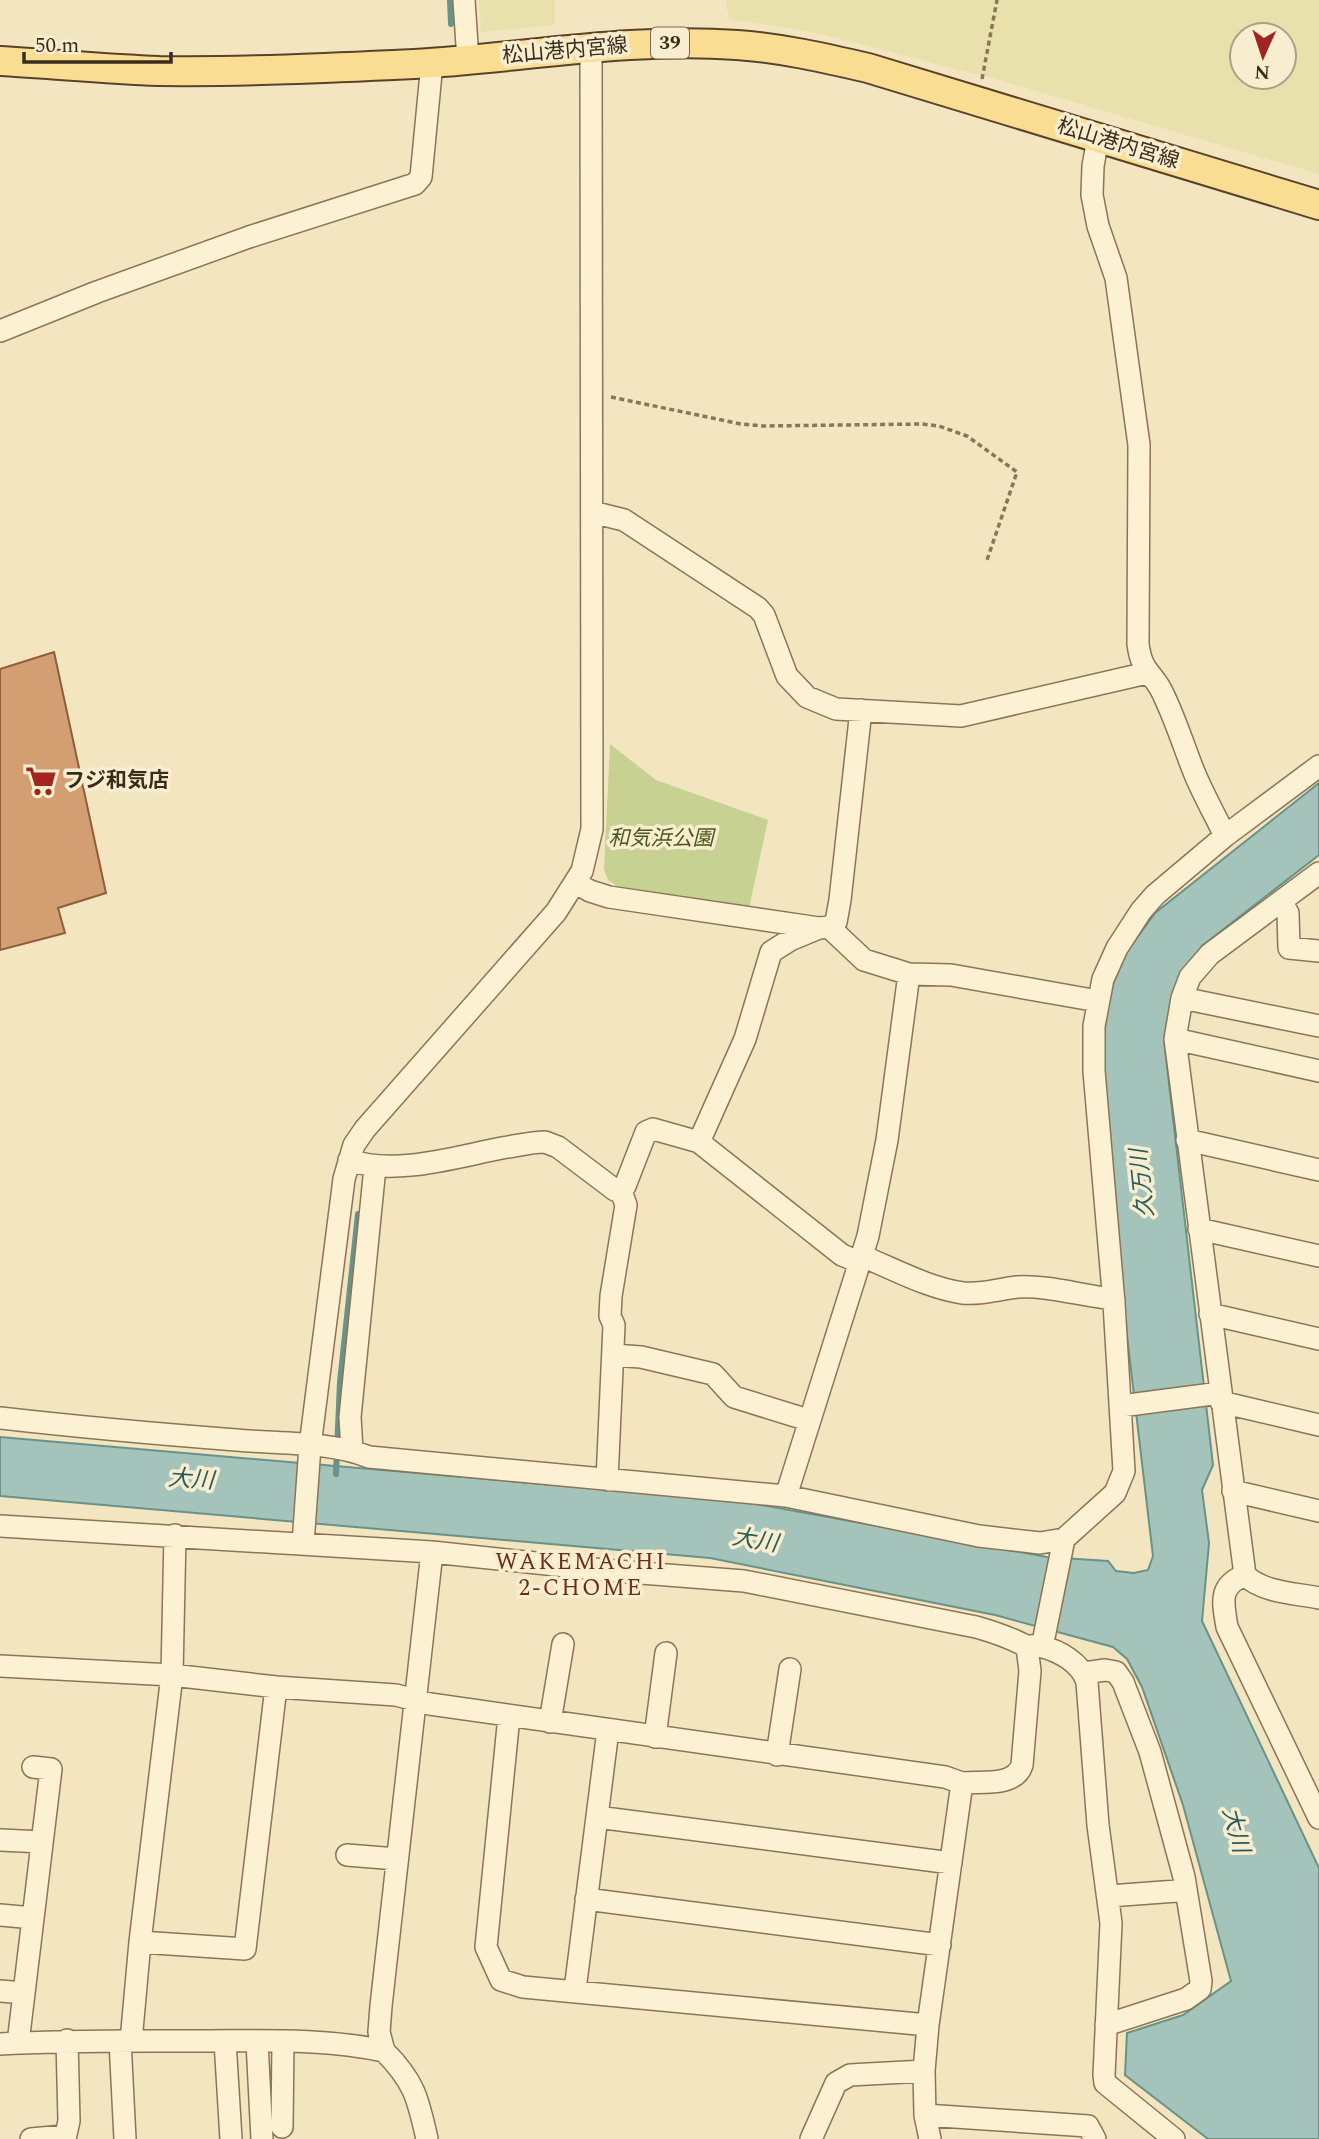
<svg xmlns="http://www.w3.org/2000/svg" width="1319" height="2139" viewBox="0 0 1319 2139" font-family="Spectral,'Noto Sans JP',serif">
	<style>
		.farmland { fill: #e8e1ac; fill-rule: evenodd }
		.green { fill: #c7d192 }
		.water { fill: #a3c3bb; stroke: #699289; stroke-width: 2 }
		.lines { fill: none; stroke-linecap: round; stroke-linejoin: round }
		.stream { stroke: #699289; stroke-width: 6 }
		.building { fill: #d39e72; stroke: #8e5e39; stroke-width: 2 }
		.minor-casing { stroke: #8c7556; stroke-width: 24 }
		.major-casing { stroke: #59422b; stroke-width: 32 }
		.path { stroke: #8c7556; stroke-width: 3.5; stroke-dasharray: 5 3.5; stroke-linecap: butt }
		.minor { stroke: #fcf1d3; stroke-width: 21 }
		.major { stroke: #f9dd93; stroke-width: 28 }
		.labels { text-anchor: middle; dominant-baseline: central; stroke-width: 7; stroke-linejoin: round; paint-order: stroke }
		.shield { fill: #f8eecf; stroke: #736652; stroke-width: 2 }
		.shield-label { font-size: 19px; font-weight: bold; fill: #3a2c1c }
		.street-label { font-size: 21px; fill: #3a2c1c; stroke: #f8eecf }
		.poi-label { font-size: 21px; font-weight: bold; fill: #3a2c1c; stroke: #f8eecf; text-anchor: start }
		.park-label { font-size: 21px; font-style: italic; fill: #485920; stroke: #f8eecf }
		.water-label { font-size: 23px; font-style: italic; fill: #295c5a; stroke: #f8eecf }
		.neighbourhood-label { font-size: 23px; letter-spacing: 2px; fill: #6b2c17; stroke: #f8eecf }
	</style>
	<rect width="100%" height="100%" fill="#f2e5bf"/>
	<path class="farmland" d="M479 0H555V25L481 32Z
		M726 0H1319V174L992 78 809 31 729 19ZM1284 35V77H1242V35Z"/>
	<path class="green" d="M610 744 656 780 768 820 749 908 620 888 608 880 604 869Z"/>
	<path class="water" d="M1319 783V855L1202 946 1183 970 1170 1008 1164 1040 1213 1465 1202 1490 1209 1543 1202 1621 1319 1868V2139H1208L1125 2075 1127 2033 1183 2015 1231 1981 1183 1805 1142 1687 1127 1659 1113 1647 995 1615 710 1558 0 1496V1437L740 1501 1047 1557 1108 1561 1116 1571 1134 1573 1148 1570 1153 1556 1112 1209 1103 1042 1110 991 1126 953 1155 913Z"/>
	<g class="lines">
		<path class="stream" d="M450 0 451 24
			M336 1474 340 1382 358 1214"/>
	</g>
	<path class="building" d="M54 652 106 893 58 908 65 933 0 950V669Z"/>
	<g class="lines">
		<defs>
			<path id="minor" d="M464 0 468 60
				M1098 138 1093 166 1092 195 1098 226 1116 278 1139 445 1138 644C1142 675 1154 672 1164 696 1176 721 1184 747 1194 772 1203 794 1215 815 1225 836
				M0 331 97 292 249 237 415 184 421 177 432 63
				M592 512 624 520 758 608 764 615 787 676 807 697 836 709 961 716 1147 673
				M1319 873 1210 954 1190 977 1182 998 1175 1039 1245 1575C1263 1593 1295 1593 1319 1598
				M576 883 590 891 609 897 819 928 829 927 864 960 909 974 951 975 1098 1001
				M1281 901 1288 913 1289 948 1319 951
				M829 927 836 922 840 900 861 710
				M1182 998 1319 1026
				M1175 1039 1319 1071
				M1187 1140 1319 1170
				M699 1142 745 1039 771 952 790 940 819 928
				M349 1160C395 1176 455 1157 502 1148 516 1146 531 1142 545 1142L558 1147 615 1190 625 1186 646 1132 653 1129 699 1142 842 1255 859 1262
				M1199 1229 1319 1256
				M862 1256C894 1269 928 1288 963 1293 982 1295 999 1289 1017 1287 1048 1285 1082 1296 1114 1299
				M1210 1314 1319 1339
				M613 1355 641 1357 713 1374 734 1397 808 1420
				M1221 1402 1319 1425
				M1121 1406 1220 1393
				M0 1418C79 1427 157 1434 236 1440 279 1444 329 1441 369 1457L786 1496 979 1536 1040 1543 1064 1539
				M352 1450 350 1417 375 1167
				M607 1480 614 1325 610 1316 611 1296 626 1205 620 1188
				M1233 1491 1319 1511
				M786 1496 868 1236 887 1140 909 974
				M0 1526 432 1552 603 1570 744 1581 976 1627C994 1632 1008 1637 1024 1645 1029 1647 1034 1645 1040 1646 1060 1651 1081 1663 1087 1682L1098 1825 1111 1923 1104 2075 1105 2083 1174 2139
				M303 1544 310 1446 344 1179 354 1145 365 1129 556 912 582 871 592 829 591 47
				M1245 1575C1218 1586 1223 1602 1227 1627L1319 1818
				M1042 1647 1064 1539 1115 1493 1124 1471 1114 1303 1094 1071V1026L1103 979 1117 948 1141 911 1155 895 1225 836 1319 766
				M0 1666 172 1675 276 1687 396 1695 430 1704 945 1777 962 1783
				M1084 1673 1105 1670 1116 1672 1123 1682 1150 1752 1171 1829 1184 1877 1201 1981 1200 1989 1186 1999 1106 2025
				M509 1716 486 1947 501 1980 523 1987 928 2025
				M550 1722 563 1644
				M655 1737 666 1653
				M777 1755 790 1669
				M597 1817 951 1863
				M1 1840 42 1842
				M347 1855 397 1859
				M1109 1896 1177 1891
				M586 1899 940 1945
				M0 1915 33 1918
				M140 1942 245 1949 276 1687
				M575 1990 608 1730
				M0 1991 24 1993
				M120 2041 125 2139
				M131 2041 140 1942 172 1675 175 1535
				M225 2041 231 2139
				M257 2042 262 2139
				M18 2043 51 1769 33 1767
				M0 2044C68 2040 135 2041 203 2041 262 2041 325 2038 384 2051 414 2081 418 2098 427 2139
				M384 2051 379 2032 381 2006 432 1552
				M924 2071 925 2115 930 2139
				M925 2115 1088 2126 1095 2139
				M282 2127 283 2042
				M31 2139 64 2136
				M65 2139 69 2121 67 2040
				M811 2139 836 2083 850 2075 924 2071 928 2025 962 1783C982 1781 1015 1787 1022 1765L1030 1671 1027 1647"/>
			<path id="major" d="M0 61C53 64 106 69 159 71 244 72 329 68 414 64 522 58 628 37 737 45 781 48 825 58 868 68L1319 205"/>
		</defs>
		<use href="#minor" class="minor-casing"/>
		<use href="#major" class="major-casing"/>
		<path class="path" d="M982 79 997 0
			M611 397 741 424 763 426 922 424 939 426 967 436 1017 472 987 560"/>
		<use href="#minor" class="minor"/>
		<use href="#major" class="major"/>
	</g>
	<defs>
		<symbol id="supermarket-bare" viewBox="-9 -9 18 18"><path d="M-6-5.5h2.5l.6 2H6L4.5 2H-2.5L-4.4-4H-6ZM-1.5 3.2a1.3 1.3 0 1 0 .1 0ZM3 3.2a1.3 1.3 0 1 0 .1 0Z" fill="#a12420" stroke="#f8eecf" stroke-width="2.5" paint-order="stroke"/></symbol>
	</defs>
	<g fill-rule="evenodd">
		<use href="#supermarket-bare" x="19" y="759" width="44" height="44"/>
	</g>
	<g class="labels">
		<rect class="shield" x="651" y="27.5" width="38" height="31" rx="5"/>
		<g class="shield-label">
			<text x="670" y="43">39</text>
		</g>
		<g class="street-label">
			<text transform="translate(565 51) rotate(-5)">松山港内宮線</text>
			<text transform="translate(1118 144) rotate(17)">松山港内宮線</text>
		</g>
		<g class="poi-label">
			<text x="64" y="781">フジ和気店</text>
		</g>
		<g class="park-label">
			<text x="661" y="839">和気浜公園</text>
		</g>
		<g class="water-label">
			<text transform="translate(1143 1183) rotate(-96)">久万川</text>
			<text transform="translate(191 1480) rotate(4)">大川</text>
			<text transform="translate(755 1541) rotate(9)">大川</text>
			<text transform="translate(1235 1830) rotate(75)">大川</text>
		</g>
		<g class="neighbourhood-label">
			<text x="581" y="1562">WAKEMACHI<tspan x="581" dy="26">2-CHOME</tspan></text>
		</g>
	</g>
	<g transform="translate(1263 56) rotate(183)"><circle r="33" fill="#f8eecf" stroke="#aca087" stroke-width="2"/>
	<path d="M0-5L12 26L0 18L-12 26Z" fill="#a12420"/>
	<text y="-10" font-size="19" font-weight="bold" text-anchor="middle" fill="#3a2c1c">N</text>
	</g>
	<path d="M24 52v10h147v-10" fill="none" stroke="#3a2c1c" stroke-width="3.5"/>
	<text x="35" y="52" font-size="21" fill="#3a2c1c" stroke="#f8eecf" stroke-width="5" paint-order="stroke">50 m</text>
</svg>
